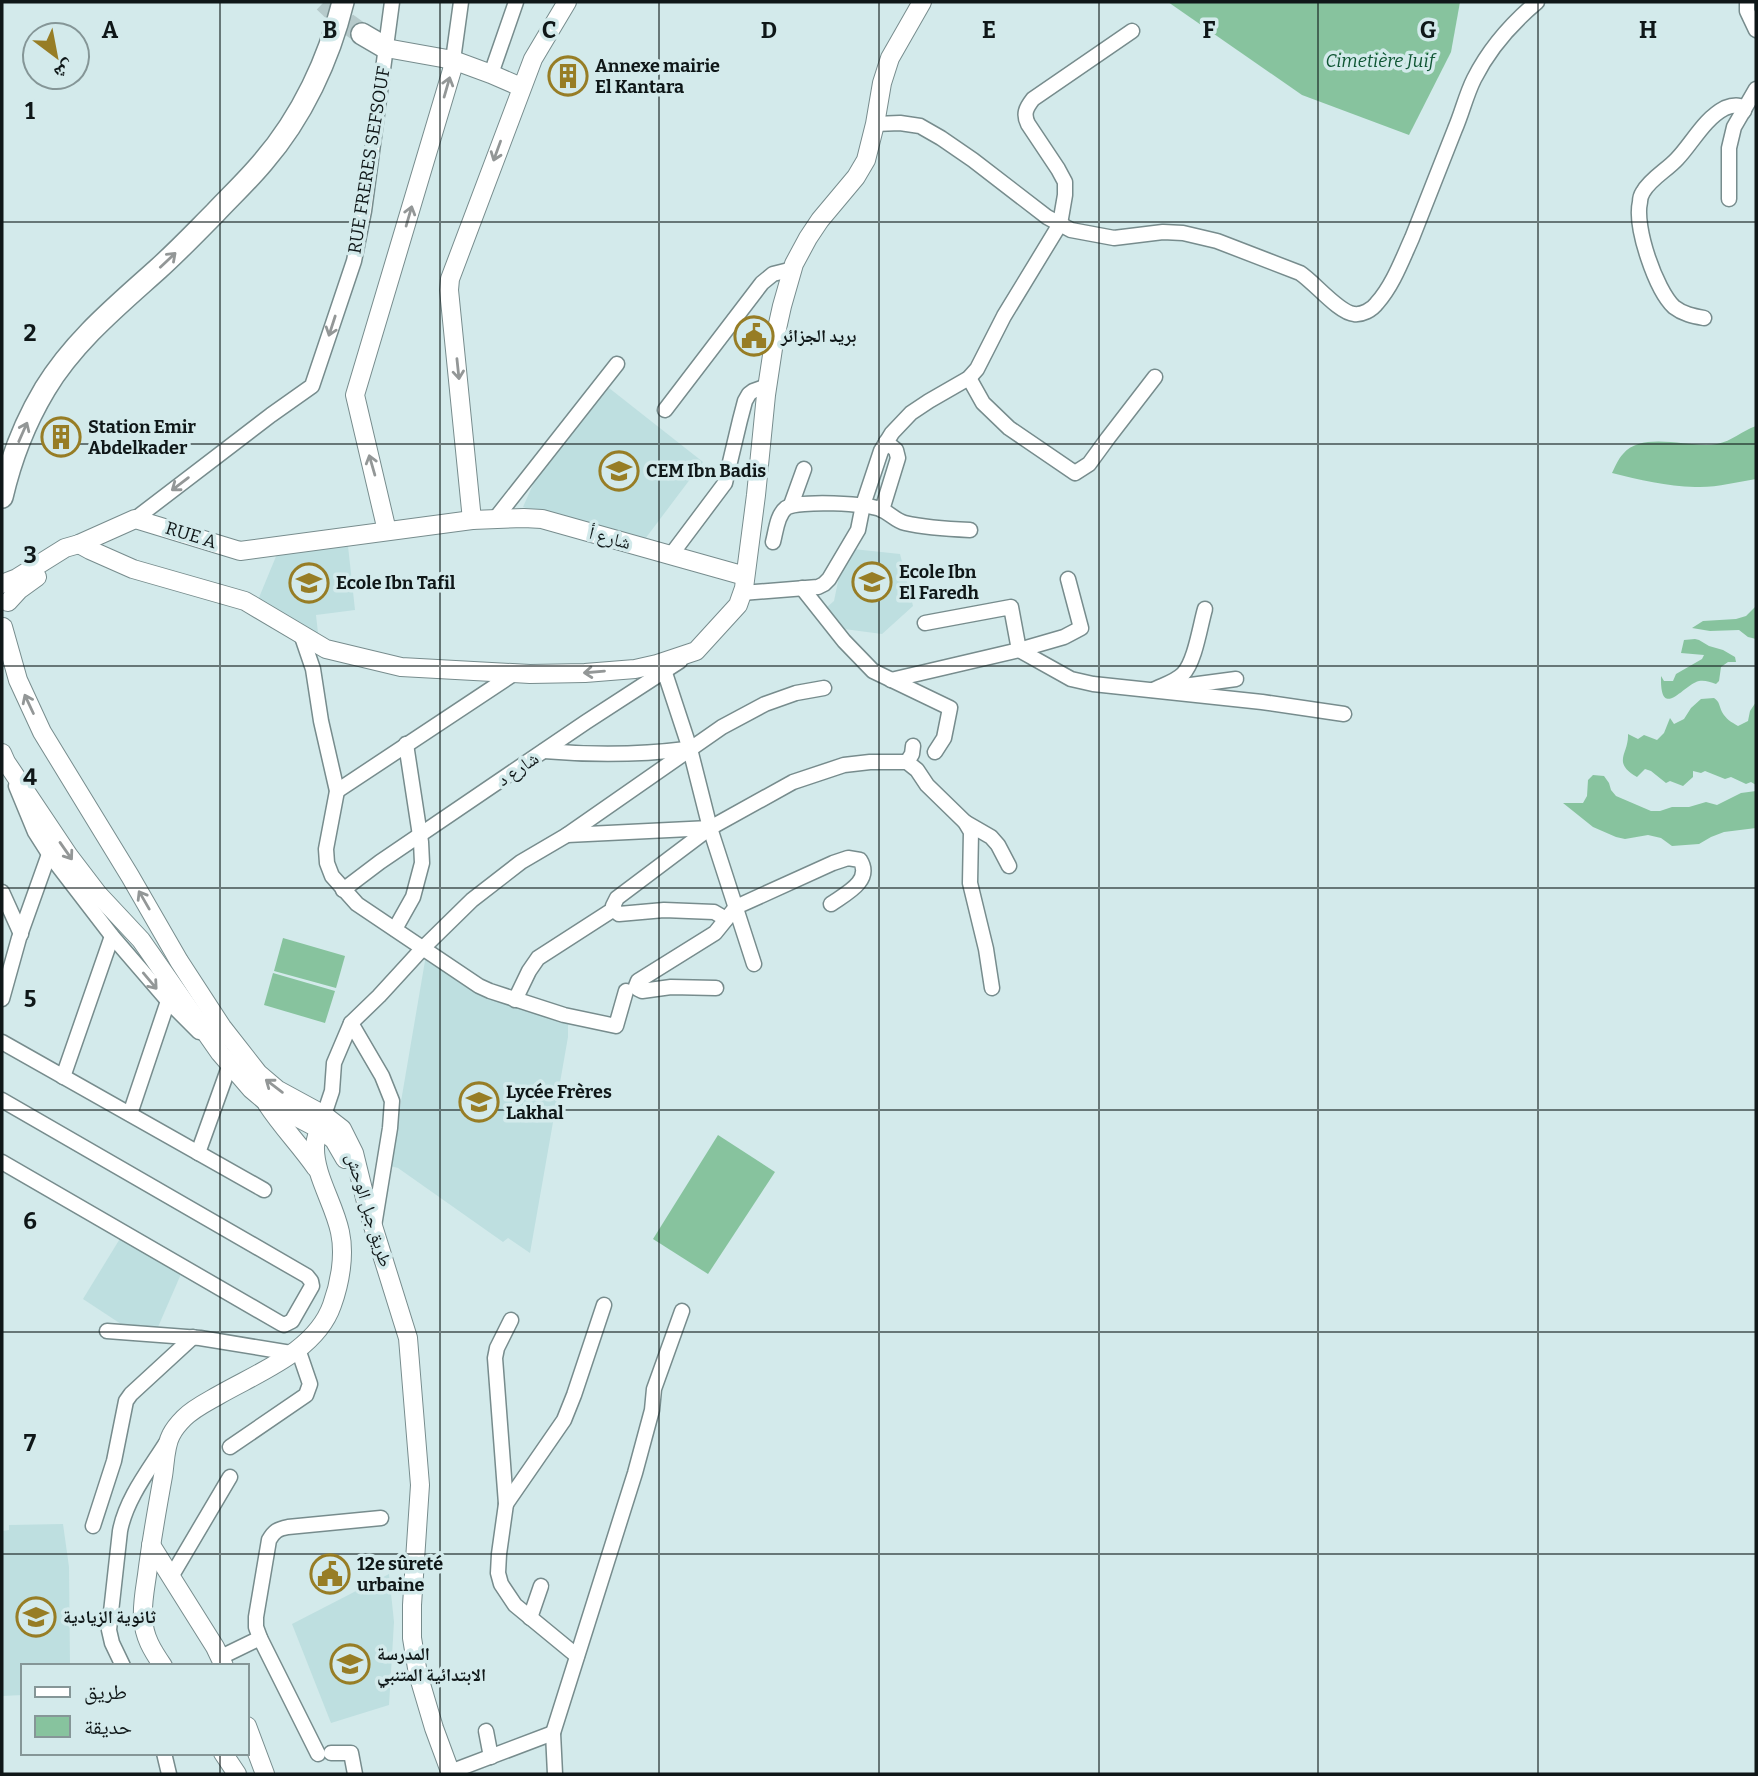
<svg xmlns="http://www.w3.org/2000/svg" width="1758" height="1776" font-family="Bitter,'Noto Naskh Arabic',serif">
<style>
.built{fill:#bedfe0}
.green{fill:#87c39e}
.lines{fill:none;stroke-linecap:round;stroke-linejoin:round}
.highway-tunnel{stroke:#b6cacb;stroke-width:21;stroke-dasharray:21 10;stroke-linecap:butt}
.minor-casing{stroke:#778c8d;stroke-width:17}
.major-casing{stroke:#778c8d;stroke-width:20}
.highway-casing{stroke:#778c8d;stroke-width:24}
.minor{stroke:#fff;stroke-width:14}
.major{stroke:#fff;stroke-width:18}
.highway{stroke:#fff;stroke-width:21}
.oneway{stroke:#939797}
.grid{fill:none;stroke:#0f1718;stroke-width:2;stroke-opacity:0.55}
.labels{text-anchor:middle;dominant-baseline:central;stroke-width:7;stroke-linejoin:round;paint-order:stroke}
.park-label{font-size:18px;font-style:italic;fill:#0f5634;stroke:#d3eaeb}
.poi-label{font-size:18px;font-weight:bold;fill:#0f1718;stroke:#d3eaeb;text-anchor:start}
.street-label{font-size:18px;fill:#0f1718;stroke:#d3eaeb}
.grid-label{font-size:23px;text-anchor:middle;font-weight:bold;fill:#0f1718;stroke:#d3eaeb;stroke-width:7;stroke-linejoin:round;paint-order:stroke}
</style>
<rect width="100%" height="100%" fill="#d3eaeb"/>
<g class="built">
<path d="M609,388L703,462L642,543L523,507L535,480Z"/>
<path d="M348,546L355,610L316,615L318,633L312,634L258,600L277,554Z"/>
<path d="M853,549L900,554L913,606L882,634L844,629L826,608L834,601L842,562Z"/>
<path d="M426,955L480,992L496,1001L568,1023V1037L530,1253L508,1238L503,1242L398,1168L390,1166Z"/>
<path d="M121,1237L181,1274L158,1327L121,1324L83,1299Z"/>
<path d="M63,1524L69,1567L70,1666H23V1695L2,1696V1531L9,1530V1525Z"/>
<path d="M389,1574L394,1622L389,1705L331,1723L292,1624Z"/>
</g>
<g class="green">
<path d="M1168,2H1460L1451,52L1409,135L1302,95Z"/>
<path d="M1756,426V479C1736,482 1716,488 1695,487C1667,486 1639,480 1612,473C1615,467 1618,459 1623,454C1643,430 1691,449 1717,444C1732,441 1742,431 1756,426Z"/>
<path d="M1756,606V639L1748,637L1739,630L1710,631L1692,628L1703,621L1736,619L1746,616Z"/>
<path d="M1695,639L1699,640L1709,646L1723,650L1735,657L1736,662H1728L1721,667L1719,681L1716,684C1710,682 1705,680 1699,681C1683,685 1660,722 1661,676L1664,681H1673L1676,674L1702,659L1704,655L1681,653L1684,640Z"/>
<path d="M1714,698C1720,702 1719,706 1722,712C1726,719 1731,722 1738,726L1748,721L1750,711L1756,702V785L1751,782L1746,784L1731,777L1725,779L1705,771L1701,773L1693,771V777L1683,786L1670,781L1666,783L1651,771L1645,769L1637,777C1611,762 1629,754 1628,734L1638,739L1644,735L1657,740L1664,733L1670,718L1674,724L1684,719L1691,708L1701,699Z"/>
<path d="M1593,775L1604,776L1609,783L1611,790L1616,796L1651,811H1660L1672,807H1689L1706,802L1717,805L1741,793L1756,791V828L1724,832L1711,837L1699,844L1672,846L1661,838L1648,835L1625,839L1616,837L1593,827L1563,803H1583L1587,796L1588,780Z"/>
<path d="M283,938L345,956L336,988L274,971Z"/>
<path d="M273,973L335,991L325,1023L264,1005Z"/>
<path d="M718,1135L775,1172L708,1274L653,1239Z"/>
</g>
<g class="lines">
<path class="highway-tunnel" d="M324,2L344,21L362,34"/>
<g class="minor-casing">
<g id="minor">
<path d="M1747,2V11L1756,30"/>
<path d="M453,60L461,2"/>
<path d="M491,74L516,2"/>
<path d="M875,124L900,123L920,126L941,138L973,160L1047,217L1071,230L1114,238L1163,232L1183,233L1217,241L1300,273C1314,282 1339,313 1354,314C1362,315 1372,310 1377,303C1393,285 1402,260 1412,238C1426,202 1441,165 1455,129C1462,113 1466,95 1474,79C1489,49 1512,23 1537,2"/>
<path d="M1729,199V148L1734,127L1756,89"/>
<path d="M1704,318C1693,316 1683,314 1674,307C1656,290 1634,227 1640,202C1640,199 1641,195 1643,192C1650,179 1667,170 1677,159C1693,142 1704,119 1725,108C1730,106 1735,105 1740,106L1744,111"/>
<path d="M969,378L983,403L1009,428L1075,473L1089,464L1108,438L1155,377"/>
<path d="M665,410L762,283L773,274L793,269"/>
<path d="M791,505L804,469"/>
<path d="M882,510L898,458L896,450L886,442"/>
<path d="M135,519L271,415L312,386L354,261L364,211L392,2"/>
<path d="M495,519L617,364"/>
<path d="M773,542C776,531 777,515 786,508C797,500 870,503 882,510C891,514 896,521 905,523C927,528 948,529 970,530"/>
<path d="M671,555L725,483L740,420L745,401L749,394L753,391L767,386"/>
<path d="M802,588L844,641L873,671L950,708L944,738L935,752"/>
<path d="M742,593L818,587L824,584L829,579L858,530L863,505L881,451L892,433L911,413L929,401L969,378L977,369L1004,316L1060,224L1065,195V182L1058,169L1028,124C1023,114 1026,108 1033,99L1132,31"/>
<path d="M925,623L1011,607L1019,650L1071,679L1093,684L1262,702L1344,714"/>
<path d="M301,634L313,669L321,721L337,791L326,849L327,863L332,876L357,904L479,986L490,991L564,1015L616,1026L626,991"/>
<path d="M662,664L690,749L710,828L754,964"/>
<path d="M891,680L1019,650L1064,637L1081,628L1068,579"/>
<path d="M1168,688L1236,679"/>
<path d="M1153,690C1163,685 1175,682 1183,674C1195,662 1200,626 1205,609"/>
<path d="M544,751C591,755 639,755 686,749"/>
<path d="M907,762L912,754L913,746"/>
<path d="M16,786L35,832L49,854L112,936L168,1001L199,1032"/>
<path d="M337,791L515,673"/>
<path d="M965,822L991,837L998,845L1009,866"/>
<path d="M567,835L722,727L765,704L796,693L824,688"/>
<path d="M343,890L380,862L586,722L680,661"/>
<path d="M2,892L21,934"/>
<path d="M726,919L714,912L664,910L619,914L614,910L613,906L617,898L710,828L793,782L844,765L870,762H907L917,770L927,785L965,822L971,832L970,883L986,949L992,988"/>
<path d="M395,929L413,897L422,863L421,842L406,744"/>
<path d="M716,988L671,987L642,991L638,989L636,986L638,981L715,933L736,907L833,863L848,858L860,860C873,881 845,894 831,904"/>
<path d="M2,999L19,938L49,854"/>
<path d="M515,1000L529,971L538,958L614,909"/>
<path d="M351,1023L382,1076L392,1101L390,1128L374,1226"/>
<path d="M2,1042L264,1190"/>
<path d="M63,1077L112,936"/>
<path d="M2,1100L307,1276L311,1281L312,1286L292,1321L284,1325L280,1323L2,1162"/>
<path d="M130,1114L168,1001"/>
<path d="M324,1115L332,1091L334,1063L351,1023L379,996L423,948L472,900L521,862L567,835L710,828"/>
<path d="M198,1153L230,1064"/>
<path d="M511,1320L497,1348L495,1358L506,1504L499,1554L498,1573L501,1584L515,1605L577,1656"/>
<path d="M107,1331L200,1338L291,1353"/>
<path d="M230,1447L306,1395L310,1384L298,1349"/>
<path d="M506,1504L564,1420L574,1395L604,1305"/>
<path d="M93,1526L114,1461L126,1401L131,1394L193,1337"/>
<path d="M171,1577L230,1477"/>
<path d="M530,1618L541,1586"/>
<path d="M221,1657L260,1638"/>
<path d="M123,1666L112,1643L109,1630L120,1531C126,1499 149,1470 166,1443"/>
<path d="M486,1731L491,1757"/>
<path d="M164,1753L169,1774"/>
<path d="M331,1753H351L355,1774"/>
<path d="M318,1754L260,1638L256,1627V1617L269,1540C274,1531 278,1529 288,1527L381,1518"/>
<path d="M450,1772L553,1733"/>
<path d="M555,1774L553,1733L635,1473L652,1410L654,1389L682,1311"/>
</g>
</g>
<g class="major-casing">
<g id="major">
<path d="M386,48L453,60L491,74L521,87"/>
<path d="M472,520L449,290L450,279L533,59L567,2"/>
<path d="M387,531L355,395L452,70L453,60"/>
<path d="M79,544L90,550L133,569L245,601L326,649L401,667L530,674L585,673L635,669L657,664L696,651L738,605L744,588L756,495L766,395L774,342L782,306L794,264L808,238L820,220L856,177L866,160L875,124L882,83L890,58L922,2"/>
<path d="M2,584L17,578L65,548L79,544L135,519L240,551L472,520L524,518L542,519L745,576"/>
<path d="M8,602L19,590L37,577"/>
<path d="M3,627L18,680L42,732L130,876L179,961L222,1027L258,1073L278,1090L324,1115L342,1129L354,1153L368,1210L408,1338L420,1485L412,1605V1638L418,1674L434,1728L451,1774"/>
<path d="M2,753L6,762L69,856L98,894L141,940L220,1053L251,1089L264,1100L323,1131L334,1140L345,1159"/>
<path d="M267,1104C282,1127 300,1145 316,1168"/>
<path d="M151,1545L215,1647L224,1666"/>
<path d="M163,1666C152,1650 144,1637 143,1618C142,1604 145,1589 147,1575C151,1542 157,1509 163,1476C165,1464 165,1446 171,1435C174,1429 179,1423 184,1418C194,1408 207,1402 219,1395C259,1372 316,1351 332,1305C340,1283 345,1255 340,1232C334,1203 314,1175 315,1146C316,1135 320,1125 324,1115"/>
<path d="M247,1726L265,1774"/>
<path d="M223,1753L237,1774"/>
</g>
</g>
<g class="highway-casing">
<g id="highway">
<path d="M362,34L386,48"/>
<path d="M2,497C11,458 24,424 45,389C74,341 118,305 158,269C178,251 196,232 215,213C231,196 248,180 263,162C302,117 329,59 343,2"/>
</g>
</g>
<use href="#minor" class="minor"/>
<use href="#major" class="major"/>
<use href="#highway" class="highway"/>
</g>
<defs><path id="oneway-shaft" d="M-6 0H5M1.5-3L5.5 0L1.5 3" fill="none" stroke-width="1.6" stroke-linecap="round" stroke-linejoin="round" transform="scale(1.75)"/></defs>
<g class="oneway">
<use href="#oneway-shaft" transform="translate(447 87) rotate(-74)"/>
<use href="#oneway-shaft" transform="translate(497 151) rotate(110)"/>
<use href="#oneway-shaft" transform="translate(409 216) rotate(-74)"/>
<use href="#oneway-shaft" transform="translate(168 260) rotate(-43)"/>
<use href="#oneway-shaft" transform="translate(332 326) rotate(108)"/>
<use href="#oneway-shaft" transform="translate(458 369) rotate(84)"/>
<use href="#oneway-shaft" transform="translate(23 432) rotate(-66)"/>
<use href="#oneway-shaft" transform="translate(372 465) rotate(-106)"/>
<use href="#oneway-shaft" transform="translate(180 484) rotate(143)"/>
<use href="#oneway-shaft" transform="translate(594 672) rotate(175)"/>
<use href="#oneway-shaft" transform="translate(29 704) rotate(-115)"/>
<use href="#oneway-shaft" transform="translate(66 851) rotate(55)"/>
<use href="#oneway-shaft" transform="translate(144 900) rotate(-120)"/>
<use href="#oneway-shaft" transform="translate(150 981) rotate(50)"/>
<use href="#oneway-shaft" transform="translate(274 1086) rotate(-143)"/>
</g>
<path class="grid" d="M220,2V1666M440,2V1774M659,2V1774M879,2V1774M1099,2V1774M1318,2V1774M1538,2V1774M2,222H1756M2,444H1756M2,666H1756M2,888H1756M2,1110H1756M2,1332H1756M2,1554H1756M220,1753V1774"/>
<defs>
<g id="building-ring" transform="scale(2.0125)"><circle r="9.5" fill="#d3eaeb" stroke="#977d25" stroke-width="1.5"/><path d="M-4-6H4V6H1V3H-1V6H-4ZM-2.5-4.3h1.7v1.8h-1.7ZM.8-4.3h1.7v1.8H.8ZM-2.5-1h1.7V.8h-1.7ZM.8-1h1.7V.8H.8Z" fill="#977d25"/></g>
<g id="civic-ring" transform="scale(2.0125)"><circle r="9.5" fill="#d3eaeb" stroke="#977d25" stroke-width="1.5"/><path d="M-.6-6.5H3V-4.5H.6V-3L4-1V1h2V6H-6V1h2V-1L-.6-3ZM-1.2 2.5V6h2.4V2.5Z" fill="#977d25"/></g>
<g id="school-ring" transform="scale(2.0125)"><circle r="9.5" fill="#d3eaeb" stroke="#977d25" stroke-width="1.5"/><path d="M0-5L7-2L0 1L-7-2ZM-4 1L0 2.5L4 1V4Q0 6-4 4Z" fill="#977d25"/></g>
</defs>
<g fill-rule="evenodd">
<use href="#building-ring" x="568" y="76"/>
<use href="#civic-ring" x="754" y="336"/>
<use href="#building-ring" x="61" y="437"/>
<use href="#school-ring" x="619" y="471"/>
<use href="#school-ring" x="872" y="582"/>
<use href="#school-ring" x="309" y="583"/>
<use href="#school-ring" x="479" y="1102"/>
<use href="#civic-ring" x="330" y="1574"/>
<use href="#school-ring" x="36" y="1617"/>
<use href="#school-ring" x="350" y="1664"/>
</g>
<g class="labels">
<g class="park-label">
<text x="1380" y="61">Cimetière Juif</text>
</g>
<g class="poi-label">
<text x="595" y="66">Annexe mairie<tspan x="595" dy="21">El Kantara</tspan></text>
<text x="781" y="336">بريد الجزائر</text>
<text x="88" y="427">Station Emir<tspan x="88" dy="21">Abdelkader</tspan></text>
<text x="646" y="471">CEM Ibn Badis</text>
<text x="899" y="572">Ecole Ibn<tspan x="899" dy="21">El Faredh</tspan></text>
<text x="336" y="583">Ecole Ibn Tafil</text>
<text x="506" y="1092">Lycée Frères<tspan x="506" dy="21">Lakhal</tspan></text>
<text x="357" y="1564">12e sûreté<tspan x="357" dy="21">urbaine</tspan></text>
<text x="63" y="1617">ثانوية الزيادية</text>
<text x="377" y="1654">المدرسة<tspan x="377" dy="21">الابتدائية المتنبي</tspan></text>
</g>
<g class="street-label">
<text transform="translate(369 160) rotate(-81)">RUE FRERES SEFSOUF</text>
<text transform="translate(191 535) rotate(17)">RUE A</text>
<text transform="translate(610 538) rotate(15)">شارع أ</text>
<text transform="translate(518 769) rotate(-34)">شارع د</text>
<text transform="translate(369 1210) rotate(73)">طريق جبل الوحش</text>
</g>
</g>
<g class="grid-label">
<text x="110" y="38">A</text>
<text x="330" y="38">B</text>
<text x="549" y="38">C</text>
<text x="769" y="38">D</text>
<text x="989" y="38">E</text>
<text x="1209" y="38">F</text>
<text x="1428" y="38">G</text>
<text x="1648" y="38">H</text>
<text x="30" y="119">1</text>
<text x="30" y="341">2</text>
<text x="30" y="563">3</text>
<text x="30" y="785">4</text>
<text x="30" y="1007">5</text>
<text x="30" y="1229">6</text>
<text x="30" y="1451">7</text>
</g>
<rect width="1758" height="1776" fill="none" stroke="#0f1718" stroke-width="7"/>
<rect x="21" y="1664" width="228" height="91" fill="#d3eaeb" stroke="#859697" stroke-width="2"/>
<rect x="35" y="1687" width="35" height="10" fill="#ffffff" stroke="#859697" stroke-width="2"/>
<text x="84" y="1699" font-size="21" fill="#0f1718">طريق</text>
<rect x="35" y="1716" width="35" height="21" fill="#87c39e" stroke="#859697" stroke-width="2"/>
<text x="84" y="1734" font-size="21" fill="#0f1718">حديقة</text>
<g transform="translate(56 56) rotate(148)"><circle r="33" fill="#d3eaeb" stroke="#859697" stroke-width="2"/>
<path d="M0-5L12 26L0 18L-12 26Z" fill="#977d25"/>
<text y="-10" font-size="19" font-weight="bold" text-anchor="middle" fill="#0f1718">ش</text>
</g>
</svg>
